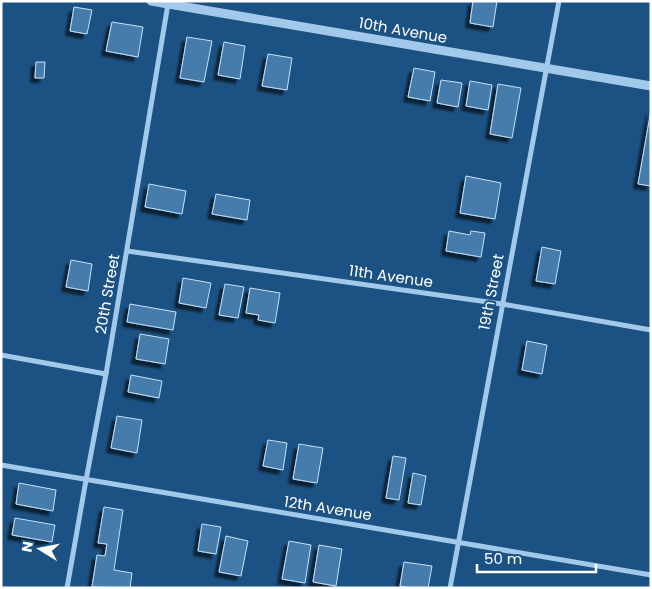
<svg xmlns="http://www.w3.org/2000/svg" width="652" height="589" font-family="Poppins,sans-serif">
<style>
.building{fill:#447cac;stroke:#c7e1f8;filter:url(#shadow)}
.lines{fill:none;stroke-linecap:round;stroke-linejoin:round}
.minor{stroke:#a2c9ea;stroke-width:5}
.tertiary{stroke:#a2c9ea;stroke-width:9}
.labels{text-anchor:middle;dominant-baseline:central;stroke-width:4;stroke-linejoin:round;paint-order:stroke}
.street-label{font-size:15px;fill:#fff;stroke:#1c5283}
</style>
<defs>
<filter id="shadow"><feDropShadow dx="-4.5" dy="4.5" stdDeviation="1" flood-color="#0009"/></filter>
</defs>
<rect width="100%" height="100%" fill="#1c5283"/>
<g class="building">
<path d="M473,1H497L493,27L470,23Z"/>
<path d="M74,7L92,10L87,34L70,31Z"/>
<path d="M112,22L143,27L138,57L106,51Z"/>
<path d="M187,37L212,41L204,82L180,78Z"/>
<path d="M224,42L245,46L240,79L218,75Z"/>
<path d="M268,54L292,58L287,90L262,86Z"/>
<path d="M36,62H45L44,78H35Z"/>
<path d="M414,68L435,72L430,101L408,97Z"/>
<path d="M441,80L462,83L458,107L437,103Z"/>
<path d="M470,81L492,85L488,110L466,106Z"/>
<path d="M498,84L521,88L512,138L490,134Z"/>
<path d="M651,110V186L638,184Z"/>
<path d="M466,176L501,183L495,219L460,213Z"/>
<path d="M149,184L186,191L182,214L145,207Z"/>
<path d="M216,194L250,200L247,220L212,214Z"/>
<path d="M449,231L470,235L471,231L485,233L481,257L446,251Z"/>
<path d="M542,247L561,251L555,284L536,281Z"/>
<path d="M71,260L92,264L88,291L66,287Z"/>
<path d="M183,278L211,283L206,308L179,303Z"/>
<path d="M225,284L244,287L238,318L219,315Z"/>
<path d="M250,288L280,293L275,323L258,320L259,315L246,313Z"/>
<path d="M130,304L176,312L173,330L127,322Z"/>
<path d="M140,334L169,339L165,364L136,359Z"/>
<path d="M527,341L547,345L542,374L522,370Z"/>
<path d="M131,375L162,381L159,398L128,392Z"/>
<path d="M117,416L142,420L137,453L111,448Z"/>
<path d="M268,440L287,443L283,470L263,466Z"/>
<path d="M299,444L323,448L317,483L293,479Z"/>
<path d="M393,456L406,458L399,500L386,498Z"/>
<path d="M413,473L426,476L421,505L408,503Z"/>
<path d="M19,483L56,490L53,511L16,504Z"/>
<path d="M104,507L123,510L114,570L132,573L130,588L92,587L97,555L105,556L107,544L98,543Z"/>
<path d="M15,518L55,525L52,542L12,535Z"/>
<path d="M202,524L221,527L216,554L198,551Z"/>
<path d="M226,536L248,541L241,576L219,572Z"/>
<path d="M289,541L311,545L305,583L282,579Z"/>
<path d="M319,545L342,549L336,586L313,582Z"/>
<path d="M404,562L432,566L428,588H411L400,586Z"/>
</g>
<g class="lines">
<g class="minor">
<path d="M127,251L502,304L651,330"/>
<path d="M1,355L106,374"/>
<path d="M1,465L651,575"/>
<path d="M67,588L86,480L106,374L168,4"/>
<path d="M450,588L559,1"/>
</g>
<path class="tertiary" d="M151,1L651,86"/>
</g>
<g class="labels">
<g class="street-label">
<text transform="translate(403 30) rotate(10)">10th Avenue</text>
<text transform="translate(391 276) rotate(8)">11th Avenue</text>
<text transform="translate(491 292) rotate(-79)">19th Street</text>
<text transform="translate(107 294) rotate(-80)">20th Street</text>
<text transform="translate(328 508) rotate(9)">12th Avenue</text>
</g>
</g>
<rect width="652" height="589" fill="none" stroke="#ffffff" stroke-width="5"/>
<g transform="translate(40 549) rotate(280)" stroke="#1c5283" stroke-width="4" paint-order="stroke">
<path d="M0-4L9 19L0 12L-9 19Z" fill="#ffffff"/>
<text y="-8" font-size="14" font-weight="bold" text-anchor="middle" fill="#ffffff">N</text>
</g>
<path d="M477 564v8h119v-8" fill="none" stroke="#ffffff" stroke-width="2.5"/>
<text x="484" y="564" font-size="15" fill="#ffffff" stroke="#1c5283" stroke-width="4" paint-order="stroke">50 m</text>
</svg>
